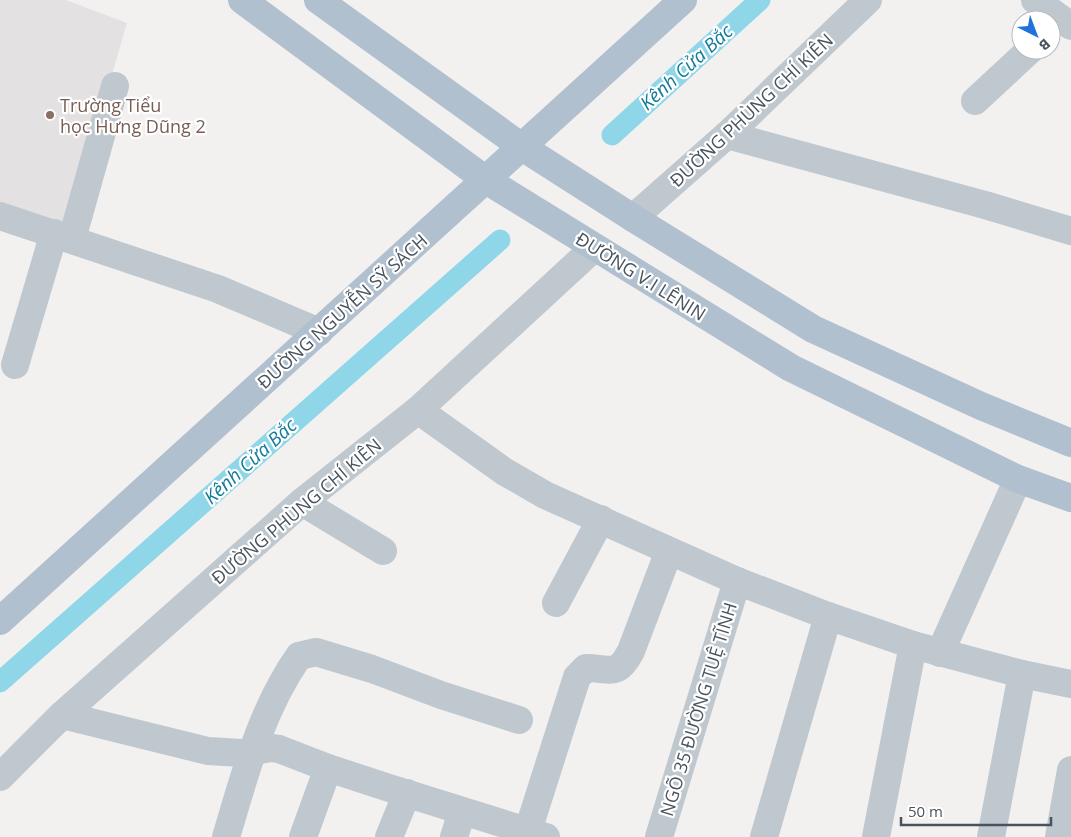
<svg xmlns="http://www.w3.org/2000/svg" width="1071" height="837" font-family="'Open Sans',sans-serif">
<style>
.education{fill:#e4e1e2}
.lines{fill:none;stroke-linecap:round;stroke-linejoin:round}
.canal{stroke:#90d6e9;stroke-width:21}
.minor{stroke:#bfc8ce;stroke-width:28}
.major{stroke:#b1c0ce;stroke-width:28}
.education-dot{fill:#8d6e63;stroke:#fff;stroke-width:2}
.labels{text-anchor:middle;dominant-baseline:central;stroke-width:4.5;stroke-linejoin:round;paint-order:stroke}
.education-label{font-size:18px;fill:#785e54;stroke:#fff;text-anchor:start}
.street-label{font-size:18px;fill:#49535d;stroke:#fff}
.water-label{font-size:19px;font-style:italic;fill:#117b99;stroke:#fff}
</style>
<rect width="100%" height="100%" fill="#f3f0f0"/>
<path class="education" d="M0,0H66L127,23L67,228L0,207Z"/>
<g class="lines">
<g class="canal">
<path d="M612,135L760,0"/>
<path d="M0,682L500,240"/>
</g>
<g class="minor">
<path d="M1035,0L1071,26"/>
<path d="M975,101L1030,50"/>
<path d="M727,135L985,205L1071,231"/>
<path d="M0,216L218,289L319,332"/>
<path d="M633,218L727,135L868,0"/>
<path d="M72,239L115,86"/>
<path d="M15,365L54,233"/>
<path d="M418,410L505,472L545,495L737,581L828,616L913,645L1022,674L1071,684"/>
<path d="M302,502L383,551"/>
<path d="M556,603L601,519"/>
<path d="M940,653L1018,479"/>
<path d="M62,715L208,751L242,753L271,748L279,749L328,768L386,787L546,837"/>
<path d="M0,777L62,715L302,502L418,410L594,248"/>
<path d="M226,837C245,774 261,710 299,656L316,652L372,669L441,695L519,720"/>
<path d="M303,837L328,768"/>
<path d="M389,837L407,793"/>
<path d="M454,837L462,812"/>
<path d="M526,837L577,677L586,668C610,668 617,678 631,651L669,551"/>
<path d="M659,837L737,581"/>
<path d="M764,837L828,616"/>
<path d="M876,837L913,645"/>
<path d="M991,837L1022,674"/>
<path d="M1059,837L1071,770"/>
</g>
<g class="major">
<path d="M242,0L486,180L791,368L1018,479L1071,498"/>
<path d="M318,0L522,147L633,218L813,329L981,406L1071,443"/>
<path d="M0,621L683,0"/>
</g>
</g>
<circle class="education-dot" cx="50" cy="115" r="5"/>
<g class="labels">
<g class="education-label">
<text x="60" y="105">Trường Tiểu<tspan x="60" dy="21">học Hưng Dũng 2</tspan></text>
</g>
<g class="street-label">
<text transform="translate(751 110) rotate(-43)">ĐƯỜNG PHÙNG CHÍ KIÊN</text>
<text transform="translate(641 276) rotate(32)">ĐƯỜNG V.I LÊNIN</text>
<text transform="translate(342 311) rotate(-42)">ĐƯỜNG NGUYỄN SỸ SÁCH</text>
<text transform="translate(296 511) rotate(-40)">ĐƯỜNG PHÙNG CHÍ KIÊN</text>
<text transform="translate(698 709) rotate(-73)">NGÕ 35 ĐƯỜNG TUỆ TĨNH</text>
</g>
<g class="water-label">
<text transform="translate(686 67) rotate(-42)">Kênh Cửa Bắc</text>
<text transform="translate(250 461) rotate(-42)">Kênh Cửa Bắc</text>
</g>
</g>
<g transform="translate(1036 35) rotate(138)"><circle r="24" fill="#ffffff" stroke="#b6babe"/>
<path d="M0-4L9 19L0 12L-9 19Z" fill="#2072dd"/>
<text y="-8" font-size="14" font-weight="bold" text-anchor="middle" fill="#49535d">B</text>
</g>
<path d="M901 817v8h150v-8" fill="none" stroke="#49535d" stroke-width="2.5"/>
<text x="908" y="817" font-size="15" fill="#49535d" stroke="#ffffff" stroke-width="4" paint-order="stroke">50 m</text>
</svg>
